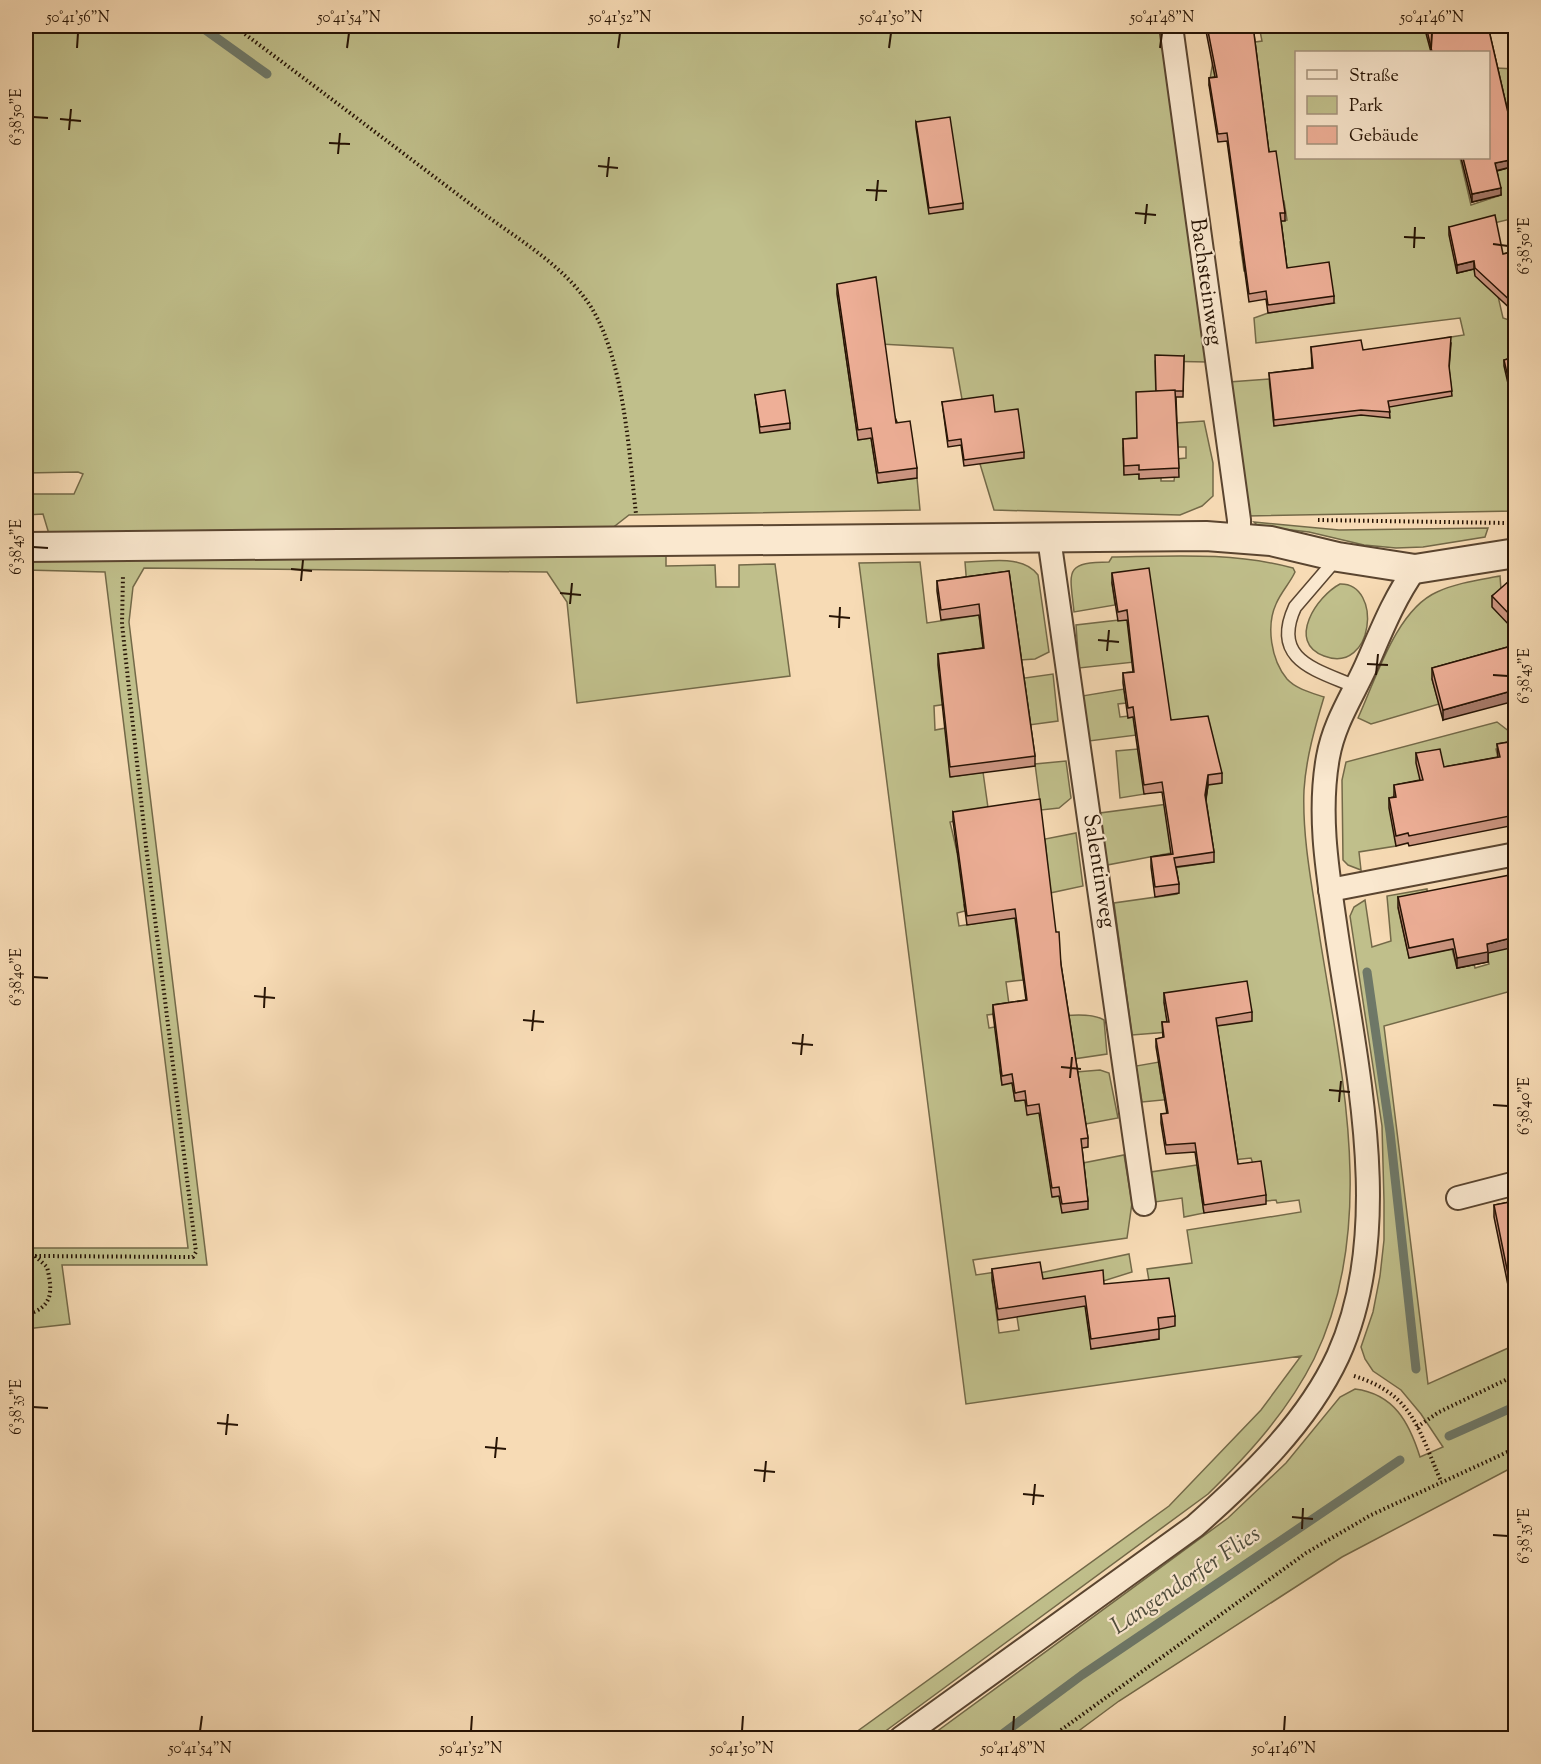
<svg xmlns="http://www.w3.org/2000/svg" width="1541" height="1764" font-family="'Sorts Mill Goudy',serif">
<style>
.green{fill:#c0bf8b;stroke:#736948;stroke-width:1.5}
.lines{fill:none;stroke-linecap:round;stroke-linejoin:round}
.stream{stroke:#6e7868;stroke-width:9}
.service-casing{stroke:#5a4530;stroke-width:15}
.minor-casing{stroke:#5a4530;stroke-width:26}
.tertiary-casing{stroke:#5a4530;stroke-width:32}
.path{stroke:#261304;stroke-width:4;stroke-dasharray:1.5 3;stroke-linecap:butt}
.service{stroke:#fae8cf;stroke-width:12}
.minor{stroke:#fae8cf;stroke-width:22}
.tertiary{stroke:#fae8cf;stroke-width:28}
.wall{fill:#cd9682;stroke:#261304;stroke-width:1.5}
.shaded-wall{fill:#a77a6a;stroke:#261304;stroke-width:1.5}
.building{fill:#eeaf97;stroke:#261304;stroke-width:1.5}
.ticks{fill:none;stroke:#261304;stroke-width:2}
.labels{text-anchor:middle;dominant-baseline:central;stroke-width:4.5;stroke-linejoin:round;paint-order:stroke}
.street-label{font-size:22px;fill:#261304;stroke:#fae8cf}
.water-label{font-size:24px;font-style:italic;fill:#504e3e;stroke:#fae8cf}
.neatline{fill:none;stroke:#261304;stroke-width:2}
.ticks-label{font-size:15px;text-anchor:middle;fill:#261304}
</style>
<rect width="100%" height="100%" fill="#f7dbb5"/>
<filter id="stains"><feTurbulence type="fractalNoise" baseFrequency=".00333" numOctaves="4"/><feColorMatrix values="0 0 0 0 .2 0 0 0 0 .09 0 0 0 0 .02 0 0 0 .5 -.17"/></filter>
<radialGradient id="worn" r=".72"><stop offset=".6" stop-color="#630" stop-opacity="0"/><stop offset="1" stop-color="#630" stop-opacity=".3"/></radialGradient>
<g class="green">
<path d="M26,26H1161L1208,362L1155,361L1156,400L1137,447L1123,448L1124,474H1139V479L1161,477V481H1174L1177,459L1186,458V447H1177L1176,423L1204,421L1213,463V496L1202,506L1180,515L994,510L980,464L995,418L963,405L953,348L844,342L858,440L871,438L878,483L917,478L920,510L629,515L611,529L49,534L43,514L26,515V494H74L83,474L78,472L26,473Z"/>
<path d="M1259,26H1441L1444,52H1296V158H1460L1471,205L1501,195L1495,171L1515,166V218L1465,230L1476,276L1495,283L1503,318L1515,322V363L1510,391L1515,390V511L1247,516L1229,382L1269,379L1274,426L1332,419L1386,388L1445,344V338L1464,335L1460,318L1256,343L1254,318L1268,313L1334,303L1262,269L1244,271L1240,242L1281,236L1280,221L1287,220L1284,201H1277L1259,160L1209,85L1213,61L1248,43L1262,41Z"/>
<path d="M1496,68L1515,69V110L1489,117Z"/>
<path d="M1254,522L1339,530L1488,528L1485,537L1423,547L1396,548L1364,545L1309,532L1258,526Z"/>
<path d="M666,556V566L715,565L716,587H739V565L775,564L790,676L577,703L567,602L547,572L144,568L133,587L129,622L207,1265H62L70,1324L26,1329V1248H188L105,572L26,570V561Z"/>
<path d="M1112,557C1173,556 1234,552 1293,568L1295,572C1290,583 1281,592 1276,604C1266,626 1271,660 1287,679C1296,689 1312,693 1324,697C1315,727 1306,758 1304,790C1302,839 1313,891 1320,939C1342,1076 1378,1227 1314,1359C1288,1411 1249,1454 1208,1494L876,1738H848L1169,1506L1261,1410L1301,1356L966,1404L859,563L920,562L927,623L979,615L986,664L941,690L1053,674L1058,721L1029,725L1024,693L934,706L935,730L993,719L949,764L951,777L983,772L989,815L950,822L957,852L985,848L998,901L964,905L965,911L957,913L959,926L1025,916L1019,946L1023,980L1006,982L1010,1012L987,1015L989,1028C1016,1025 1082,1006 1104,1020L1107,1054L1000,1070L1002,1084L1012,1082L1015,1101L1025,1100L1028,1115L1076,1072L1100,1070L1109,1073L1118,1118L1075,1126L1053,1197L1059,1196L1083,1163L1124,1155L1132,1203L1127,1238L973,1260L976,1275L1003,1271L992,1280L999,1333L1019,1330L1017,1317L1040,1273L1129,1254L1132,1272L1103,1281L1091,1349L1159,1339L1147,1269L1192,1263L1187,1230L1301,1212L1299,1200L1277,1203L1276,1200L1266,1201L1251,1158L1232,1160L1164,1002L1169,1032L1132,1035L1114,903L1177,894L1174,868L1213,862L1168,822L1171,853L1107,865L1100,813L1206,799L1208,726L1089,741L1082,696L1124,689L1126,703L1118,704L1120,717L1168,712L1162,659L1079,668L1076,625L1154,616L1112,583L1115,605L1074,612C1070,572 1063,562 1109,562Z"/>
<path d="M965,562C989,562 1023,554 1038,575L1049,652L1035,659L1020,660L967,587Z"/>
<path d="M1500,576L1501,590L1515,584V713L1511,714L1496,659L1432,679L1439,704L1371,724L1358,718C1376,679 1396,610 1437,592C1456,583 1479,580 1500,576Z"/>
<path d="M1340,584C1383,583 1374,675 1324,656C1286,642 1317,596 1340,584Z"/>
<path d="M1497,722L1510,732L1515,731V750L1512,746L1496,749L1500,767L1394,795L1396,846L1359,852L1361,870L1348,865L1343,860L1342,780L1346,762Z"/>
<path d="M1138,749L1145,794L1120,798L1116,751Z"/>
<path d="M1066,761L1071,798L1059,808L1041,810L1035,764Z"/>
<path d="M1076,833L1083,886L1050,893L1045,839Z"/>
<path d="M1427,889L1428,901L1398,908L1409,957L1452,949L1457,968L1474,964L1475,968L1489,964L1486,949L1515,947V990L1384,1026L1428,1384L1515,1345V1466L1342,1557L1119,1701L1069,1738H928L1228,1518L1286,1463L1340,1397L1355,1389C1394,1394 1409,1422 1420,1457L1443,1447L1421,1414L1401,1390L1373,1371L1365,1359L1361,1347L1373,1312L1380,1276L1384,1240V1201L1382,1126L1350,916L1354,907L1365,900L1372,947L1391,941L1387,896Z"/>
<path d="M1159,1062L1163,1093L1173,1099L1142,1102L1136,1066Z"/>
<path d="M1210,1163L1199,1178L1204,1213L1184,1217L1182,1198L1155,1202L1151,1172Z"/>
</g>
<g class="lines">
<g class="stream">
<path d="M200,26L267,74"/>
<path d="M1367,972L1390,1132L1416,1369"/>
<path d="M1449,1436L1516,1406"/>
<path d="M997,1738L1082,1675L1400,1460"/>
</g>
<g class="service-casing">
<path id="service" d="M1337,558L1295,607C1270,661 1318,670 1356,687"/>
</g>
<g class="minor-casing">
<g id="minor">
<path d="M1171,26L1239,520V538"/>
<path d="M1049,538L1144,1204"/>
<path d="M1330,890L1516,854"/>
<path d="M1458,1198L1516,1183"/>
<path d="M901,1738L1195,1526C1249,1478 1307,1423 1338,1356C1397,1226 1354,1058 1335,923C1327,869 1318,812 1328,757C1334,723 1352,697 1366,666C1381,632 1393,600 1415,569"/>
</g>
</g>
<g class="tertiary-casing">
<path id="tertiary" d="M26,547L1206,536L1271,541L1338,557L1415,569L1516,553"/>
</g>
<g class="path">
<path d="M234,26C316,87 396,148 477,209C516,238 564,265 591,307C624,360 629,452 636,514"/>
<path d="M1318,520L1506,523"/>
<path d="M26,1256H35L47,1267C53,1292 53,1307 26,1315"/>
<path d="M35,1256L193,1257L196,1252L146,846L122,624L123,575"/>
<path d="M1354,1376C1413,1394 1418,1429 1441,1481"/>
<path d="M1417,1427L1439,1412L1516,1375"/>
<path d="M1050,1738L1306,1553L1371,1515L1516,1448"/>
</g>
<use href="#service" class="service"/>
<use href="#minor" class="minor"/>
<use href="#tertiary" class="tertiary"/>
</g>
<g class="wall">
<path d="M1205,26H1253L1269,152L1285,213V221H1281L1287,268L1334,296V303L1268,313L1266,299L1249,302L1227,141L1218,142L1209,85V78L1215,77Z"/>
<path d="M1424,26H1488L1515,143V166L1497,171L1501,195L1472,202L1461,158H1488V52H1431Z"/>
<path d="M916,122L963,203V209L929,214L916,127Z"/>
<path d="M1449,227L1503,254L1515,251V313L1475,276L1474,269L1457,273L1449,235Z"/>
<path d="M837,284L917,468V478L878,483L871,438L858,440L837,294Z"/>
<path d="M1451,343L1449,369L1452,396L1389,407L1390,418L1361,415L1274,426L1269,373L1312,368L1311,347L1363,350Z"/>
<path d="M1184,356L1183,397H1176L1179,477L1139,479V474L1124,475L1123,439L1137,438L1156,391Z"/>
<path d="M1515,357L1510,392L1504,366V360Z"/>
<path d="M755,395L790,423V429L760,433Z"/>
<path d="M942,402L995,412L1024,452V458L964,466L961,445L948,447Z"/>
<path d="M1009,571L1035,756V766L950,777L938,665V654L983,648L979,615L941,620L937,591V581Z"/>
<path d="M1112,573L1171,720L1222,773V783L1208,785L1206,800L1214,852V862L1176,867L1179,884V893L1155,897L1151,867V857L1171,854L1162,792L1144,794L1133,717L1128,718L1123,683V673L1133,672L1127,620L1118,621L1112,583Z"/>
<path d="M1515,580V640L1512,628L1492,607V596Z"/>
<path d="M1515,645L1443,720L1432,679V668Z"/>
<path d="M1515,741V825L1409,846L1408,843L1396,846L1389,808V798L1394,797V785L1420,780L1416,763V753L1444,767L1498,757L1497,744Z"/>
<path d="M953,812L1056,932L1088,1138V1147L1082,1148L1088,1201V1209L1062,1213L1059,1196L1052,1197L1039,1113L1027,1115L1025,1100L1015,1101L1012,1083L1002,1085L993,1014V1005L1026,1000L1015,918L967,925L953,821Z"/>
<path d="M1398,897L1488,953V962L1457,968L1453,949L1409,958L1398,907Z"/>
<path d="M1164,993L1252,1012V1021L1217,1026L1238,1164L1266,1195V1204L1204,1213L1195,1152L1166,1154L1161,1123V1114H1167L1156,1047V1039L1163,1038L1162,1022H1167L1164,1002Z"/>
<path d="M1515,1201L1509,1290L1494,1217V1205Z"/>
<path d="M992,1269L1043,1279L1104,1284L1175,1316V1326L1159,1329V1339L1091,1349L1085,1306L998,1320L992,1279Z"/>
</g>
<g class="shaded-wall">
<path d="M1515,159V166L1495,171V163Z"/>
<path d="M1501,188V195L1472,202V194Z"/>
<path d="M1474,261V269L1457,273V265Z"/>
<path d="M1515,385V390L1510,392V386Z"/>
<path d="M1515,690V701L1443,720V710Z"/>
<path d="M1208,775V785L1205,804V795Z"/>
<path d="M1515,937V947L1488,953V962L1457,968V958L1487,944Z"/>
<path d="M1515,1277V1289L1509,1290V1279Z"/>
</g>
<g class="building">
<path d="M1207,26H1253L1269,152L1276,151L1285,213H1280L1287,268L1329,262L1334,296L1268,305L1266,291L1249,294L1227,133L1218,134L1209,78L1217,77Z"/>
<path d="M1426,26H1488L1515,143V159L1495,163L1501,188L1472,194L1463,158H1488V52H1432Z"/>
<path d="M950,117L963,203L929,208L916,122Z"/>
<path d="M1495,215L1503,254L1515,251V305L1475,268L1474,261L1457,265L1449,227Z"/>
<path d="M876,277L896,423L910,421L917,468L878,473L871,428L858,430L837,284Z"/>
<path d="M1451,337L1449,366L1452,391L1388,401L1390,412L1361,410L1274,420L1269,373L1313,368L1311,347L1361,340L1363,350Z"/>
<path d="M1155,355L1184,356L1183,391H1156Z"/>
<path d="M1515,357V385L1510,386L1504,360Z"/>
<path d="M785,390L790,423L760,427L755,395Z"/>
<path d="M1175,390L1179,468L1139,470V465L1124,466L1123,439L1137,438L1136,392Z"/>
<path d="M993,395L995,412L1018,409L1024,452L964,460L961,439L948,441L942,402Z"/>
<path d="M1149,568L1171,720L1208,716L1222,773L1208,775L1205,795L1214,852L1174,858L1179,884L1155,887L1151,857L1173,854L1162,782L1144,785L1133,707L1128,708L1123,673L1134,672L1127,610L1118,612L1112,573Z"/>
<path d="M1009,571L1035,756L950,767L938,654L984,648L979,604L941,610L937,581Z"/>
<path d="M1515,580V630L1512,617L1492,596L1509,581Z"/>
<path d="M1515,645V690L1443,710L1432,668Z"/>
<path d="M1515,741V815L1409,836L1408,833L1396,836L1389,798L1396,797L1394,785L1423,780L1416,753L1440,749L1444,767L1500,757L1497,744Z"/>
<path d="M1040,799L1056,932H1059L1061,965L1088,1138L1081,1139L1088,1201L1062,1204L1059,1187L1052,1188L1039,1104L1027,1106L1025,1091L1015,1093L1012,1074L1002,1076L993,1005L1027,1000L1015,909L967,916L953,812Z"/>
<path d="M1515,874V937L1487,944L1488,952L1457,958L1453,939L1409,948L1398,897Z"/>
<path d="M1247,981L1252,1012L1216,1018L1238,1164L1261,1161L1266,1195L1204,1205L1195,1143L1166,1145L1161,1114L1168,1113L1156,1039L1164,1037L1162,1022H1169L1164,993Z"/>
<path d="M1515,1201V1277L1509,1279L1494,1205Z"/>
<path d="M1040,1262L1043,1279L1103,1270L1104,1284L1169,1278L1175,1316L1158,1318L1159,1329L1091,1339L1085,1296L998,1309L992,1269Z"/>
</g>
<path class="ticks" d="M77,48L78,33M347,48L349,33M618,48L620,33M889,48L891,33M1160,48L1162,33M1431,48L1432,33M33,117L48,118M60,119L81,121M69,130L71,109M329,143L350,144M338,154L340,133M598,166L618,168M607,177L609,157M866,190L887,191M876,201L878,180M1135,213L1156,215M1145,224L1147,204M1404,237L1425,238M1493,244L1508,246M1414,248L1415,227M33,547L48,548M291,569L312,571M301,581L303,560M560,593L581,595M570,604L572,583M829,616L850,618M839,628L840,607M1098,640L1119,642M1107,651L1109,630M1367,664L1388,665M1376,675L1378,654M1493,675L1508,676M33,977L48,978M254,996L275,998M264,1008L265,987M523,1020L544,1022M532,1031L534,1010M792,1043L813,1045M801,1055L803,1034M1061,1067L1081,1069M1070,1078L1072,1057M1329,1090L1350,1092M1339,1102L1341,1081M1493,1105L1508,1106M33,1407L48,1408M217,1423L238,1425M226,1435L228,1414M485,1447L506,1449M495,1458L497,1437M754,1470L775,1472M764,1482L766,1461M1023,1494L1044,1496M1033,1505L1035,1484M1292,1517L1313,1519M1302,1529L1303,1508M1493,1535L1508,1536M200,1731L202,1716M471,1731L472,1716M742,1731L743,1716M1013,1731L1014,1716M1284,1731L1285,1716"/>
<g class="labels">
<g class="street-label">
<text transform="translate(1205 282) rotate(82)">Bachsteinweg</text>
<text transform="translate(1098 871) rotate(81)">Salentinweg</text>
</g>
<g class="water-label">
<text transform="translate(1186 1581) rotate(-34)">Langendorfer Flies</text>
</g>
</g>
<rect width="1541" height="1764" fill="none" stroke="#f7dbb5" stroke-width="66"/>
<rect x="1295" y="51" width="195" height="108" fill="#fae8cf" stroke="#a5937e" stroke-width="1.5"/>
<rect x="1307" y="70" width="30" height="9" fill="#fae8cf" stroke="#a5937e" stroke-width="1.5"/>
<text x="1349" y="81" font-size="18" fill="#261304">Straße</text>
<rect x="1307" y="96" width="30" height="18" fill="#c0bf8b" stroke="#a5937e" stroke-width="1.5"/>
<text x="1349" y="111" font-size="18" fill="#261304">Park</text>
<rect x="1307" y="126" width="30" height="18" fill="#eeaf97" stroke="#a5937e" stroke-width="1.5"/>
<text x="1349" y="141" font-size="18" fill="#261304">Gebäude</text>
<rect x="33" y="33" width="1475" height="1698" class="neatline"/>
<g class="ticks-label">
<text x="78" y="22">50°41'56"N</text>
<text x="349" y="22">50°41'54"N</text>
<text x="620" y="22">50°41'52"N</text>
<text x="891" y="22">50°41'50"N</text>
<text x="1162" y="22">50°41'48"N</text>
<text x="1432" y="22">50°41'46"N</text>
<text transform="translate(16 117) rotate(-90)" y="5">6°38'50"E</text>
<text transform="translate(1524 246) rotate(-90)" y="5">6°38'50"E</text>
<text transform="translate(16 547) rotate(-90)" y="5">6°38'45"E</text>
<text transform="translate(1524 676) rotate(-90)" y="5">6°38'45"E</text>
<text transform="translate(16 977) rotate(-90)" y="5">6°38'40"E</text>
<text transform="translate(1524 1106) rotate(-90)" y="5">6°38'40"E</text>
<text transform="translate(16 1407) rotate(-90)" y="5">6°38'35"E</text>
<text transform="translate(1524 1536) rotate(-90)" y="5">6°38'35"E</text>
<text x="200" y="1753">50°41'54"N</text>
<text x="471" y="1753">50°41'52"N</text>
<text x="742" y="1753">50°41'50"N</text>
<text x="1013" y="1753">50°41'48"N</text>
<text x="1284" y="1753">50°41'46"N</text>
</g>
<rect width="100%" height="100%" filter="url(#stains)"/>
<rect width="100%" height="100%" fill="url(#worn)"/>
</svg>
